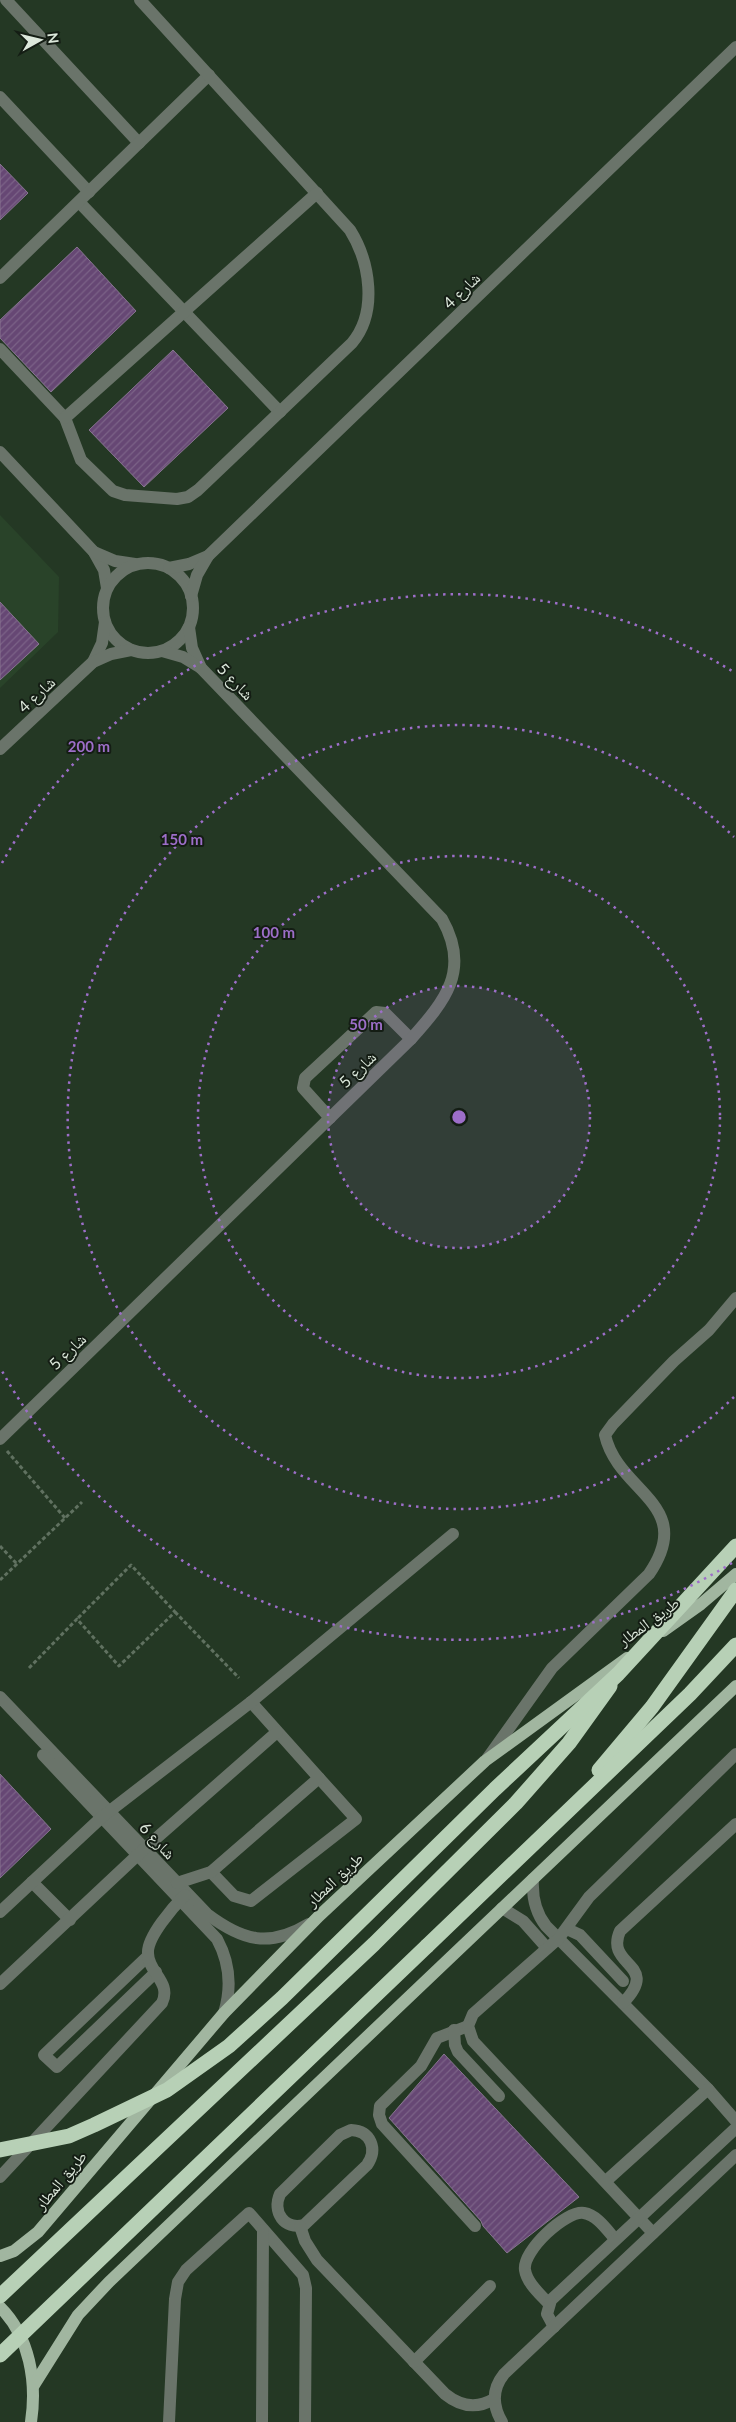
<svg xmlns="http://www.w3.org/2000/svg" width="736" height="2422" font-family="Lato,'Noto Naskh Arabic',sans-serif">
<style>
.built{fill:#294329}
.building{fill:url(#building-hatch);stroke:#877590}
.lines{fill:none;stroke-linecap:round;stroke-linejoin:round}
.path{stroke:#607160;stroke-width:3;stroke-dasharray:4 2.5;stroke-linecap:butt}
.minor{stroke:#6a746a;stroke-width:12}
.major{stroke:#a1b6a0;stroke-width:12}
.highway{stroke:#b7d0b6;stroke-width:15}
.highway-bridge{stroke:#b7d0b6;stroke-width:15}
.ring{fill:none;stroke:#9d6ec9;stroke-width:2.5;stroke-dasharray:2.5 5}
.labels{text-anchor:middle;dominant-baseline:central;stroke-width:4;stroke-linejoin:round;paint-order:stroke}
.street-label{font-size:16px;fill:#dce8db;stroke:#141d14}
.centre{fill:#9d6ec9;stroke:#141d14;stroke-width:2.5}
.ring-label{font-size:15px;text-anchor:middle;font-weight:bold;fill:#9d6ec9;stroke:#141d14;stroke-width:4;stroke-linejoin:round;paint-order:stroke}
</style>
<defs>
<pattern id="building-hatch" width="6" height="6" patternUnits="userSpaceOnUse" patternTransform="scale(1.25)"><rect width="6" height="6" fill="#664774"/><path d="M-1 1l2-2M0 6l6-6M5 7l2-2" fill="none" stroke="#7b6287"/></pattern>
</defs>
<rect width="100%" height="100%" fill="#243824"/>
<path class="built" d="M0,515L59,577L58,632L0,688Z"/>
<g class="building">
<path d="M0,164L28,193L0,220Z"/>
<path d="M77,247L136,311L51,392L0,338V320Z"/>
<path d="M173,350L228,408L144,487L89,430Z"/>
<path d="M0,602L39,644L0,680Z"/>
<path d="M0,1774L51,1829L0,1878Z"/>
<path d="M444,2054L579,2197L507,2253L483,2226L481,2221L389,2118Z"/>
</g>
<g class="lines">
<g class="path">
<path d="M7,1451L65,1518"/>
<path d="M0,1546L17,1564"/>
<path d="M0,1580L82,1502"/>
<path d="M175,1612L239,1678"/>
<path d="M29,1668L77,1619L119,1666L175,1612L131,1565L77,1619"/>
</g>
<g class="minor">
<path d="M6,0L139,143"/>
<path d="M0,97L89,192"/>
<path d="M79,202L280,412"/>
<path d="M0,278L209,75"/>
<path d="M0,349L65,418L81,460L113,491L125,495L177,499L188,497L198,490L352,343C378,312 370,262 350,230L140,0"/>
<path d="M65,418L317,193"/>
<path d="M0,452L94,552L104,570L107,588"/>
<path d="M94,552L115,561L135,564"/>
<circle cx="148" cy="608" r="45"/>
<path d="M169,568L189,564L208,556"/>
<path d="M191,596L197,575L208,556L736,47"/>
<path d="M189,627L192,648L201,668"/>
<path d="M93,662L102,643L105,622"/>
<path d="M0,749L93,662L111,654L131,650"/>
<path d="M330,1118L303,1088L305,1078L376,1012L385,1013L411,1039"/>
<path d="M0,1439L411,1039C445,1001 471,970 442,919L201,668L183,657L162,651"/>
<path d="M0,1697L207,1914C243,1941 269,1948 309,1924"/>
<path d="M43,1755L217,1939C230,1963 232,1987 224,2013"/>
<path d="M487,1759L552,1668L649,1574C697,1504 618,1493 605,1435L613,1424L674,1361L709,1330L736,1298"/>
<path d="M211,1872L234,1896L251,1901L356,1819L319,1778"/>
<path d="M533,1879C532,1896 535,1912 546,1926L708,2089L736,2121"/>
<path d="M32,1882L70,1920"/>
<path d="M177,1883L211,1872L319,1778L251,1702"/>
<path d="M502,1908L523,1921L547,1948"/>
<path d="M0,1912L102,1817L251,1702L453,1534"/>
<path d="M567,1929L580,1935L623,1981"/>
<path d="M148,1956L44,2055L57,2067L156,1972"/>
<path d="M0,1984L144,1849L277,1732"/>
<path d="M623,2003C662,1963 604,1967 620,1931L736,1824"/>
<path d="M468,2026L437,2038L421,2066L380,2106L379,2115L382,2124L475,2226"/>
<path d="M454,2030L455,2045L458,2052L499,2096"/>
<path d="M351,2130C371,2131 378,2149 367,2165L304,2225C284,2230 272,2212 280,2194L340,2135Z"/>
<path d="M0,2177L162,2003C172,1982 148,1973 148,1953C147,1937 173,1907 185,1895"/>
<path d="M606,2181L708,2089"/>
<path d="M300,2226L305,2241L317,2260L445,2394C461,2407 477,2409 494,2399"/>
<path d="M653,2233L473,2041L468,2026L473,2014L559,1938L589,1897L736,1754"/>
<path d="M549,2304C540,2294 527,2283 525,2270C522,2251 566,2210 584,2213C597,2215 607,2230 615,2239"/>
<path d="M554,2327L547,2314L551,2300L736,2128"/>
<path d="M414,2362L490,2286"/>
<path d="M169,2422L175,2299L178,2282L186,2270L249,2213L303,2275L306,2288L305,2422"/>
<path d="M262,2422L263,2230"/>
<path d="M502,2422C492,2405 492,2389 504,2374L736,2155"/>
</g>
<g class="major">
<path d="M663,1631L701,1604L736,1574"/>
<path d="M0,2256L14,2251L38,2232L224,2013L319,1916L485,1761L627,1658"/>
<path d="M0,2307C30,2337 37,2382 31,2422"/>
<path d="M34,2385L78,2315L109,2282L736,1686"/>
</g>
<g class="highway">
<path d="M599,1770L652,1707L736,1590"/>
<path d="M427,1946L690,1694L736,1645"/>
<path d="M0,2296L374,1944L516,1803L569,1743L610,1686"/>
</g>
<g class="highway-bridge">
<path d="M0,2150L69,2136L94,2125L167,2090L229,2046L282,1998L495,1789L618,1674L736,1546"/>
<path d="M0,2355L427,1946"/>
</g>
</g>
<circle cx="459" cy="1117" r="131" fill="#9d6ec9" fill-opacity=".12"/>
<g class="ring">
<circle cx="459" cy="1117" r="131"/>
<circle cx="459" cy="1117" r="261"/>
<path d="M734 1397A392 392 0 1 1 734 837"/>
<path d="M732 1563A523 523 0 0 1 2 1371M2 863A523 523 0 0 1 732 671"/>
</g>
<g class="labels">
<g class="street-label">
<text transform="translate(461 290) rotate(-44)">شارع 4</text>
<text transform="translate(236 681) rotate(46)">شارع 5</text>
<text transform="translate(36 694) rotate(-43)">شارع 4</text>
<text transform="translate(357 1069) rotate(-44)">شارع 5</text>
<text transform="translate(67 1351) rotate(-44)">شارع 5</text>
<text transform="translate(648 1621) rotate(-36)">طريق المطار</text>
<text transform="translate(158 1840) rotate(47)">شارع 6</text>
<text transform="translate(334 1879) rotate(-43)">طريق المطار</text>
<text transform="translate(60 2180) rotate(-50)">طريق المطار</text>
</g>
</g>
<circle cx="459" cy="1117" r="8" class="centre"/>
<g class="ring-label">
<text x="89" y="752">200 m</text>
<text x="182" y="845">150 m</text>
<text x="274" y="938">100 m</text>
<text x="366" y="1030">50 m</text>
</g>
<g transform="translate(40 40) rotate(82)" stroke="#141d14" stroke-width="4" paint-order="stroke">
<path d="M0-4L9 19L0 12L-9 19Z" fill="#dce8db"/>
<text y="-8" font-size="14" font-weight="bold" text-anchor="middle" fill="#dce8db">N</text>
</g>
</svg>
